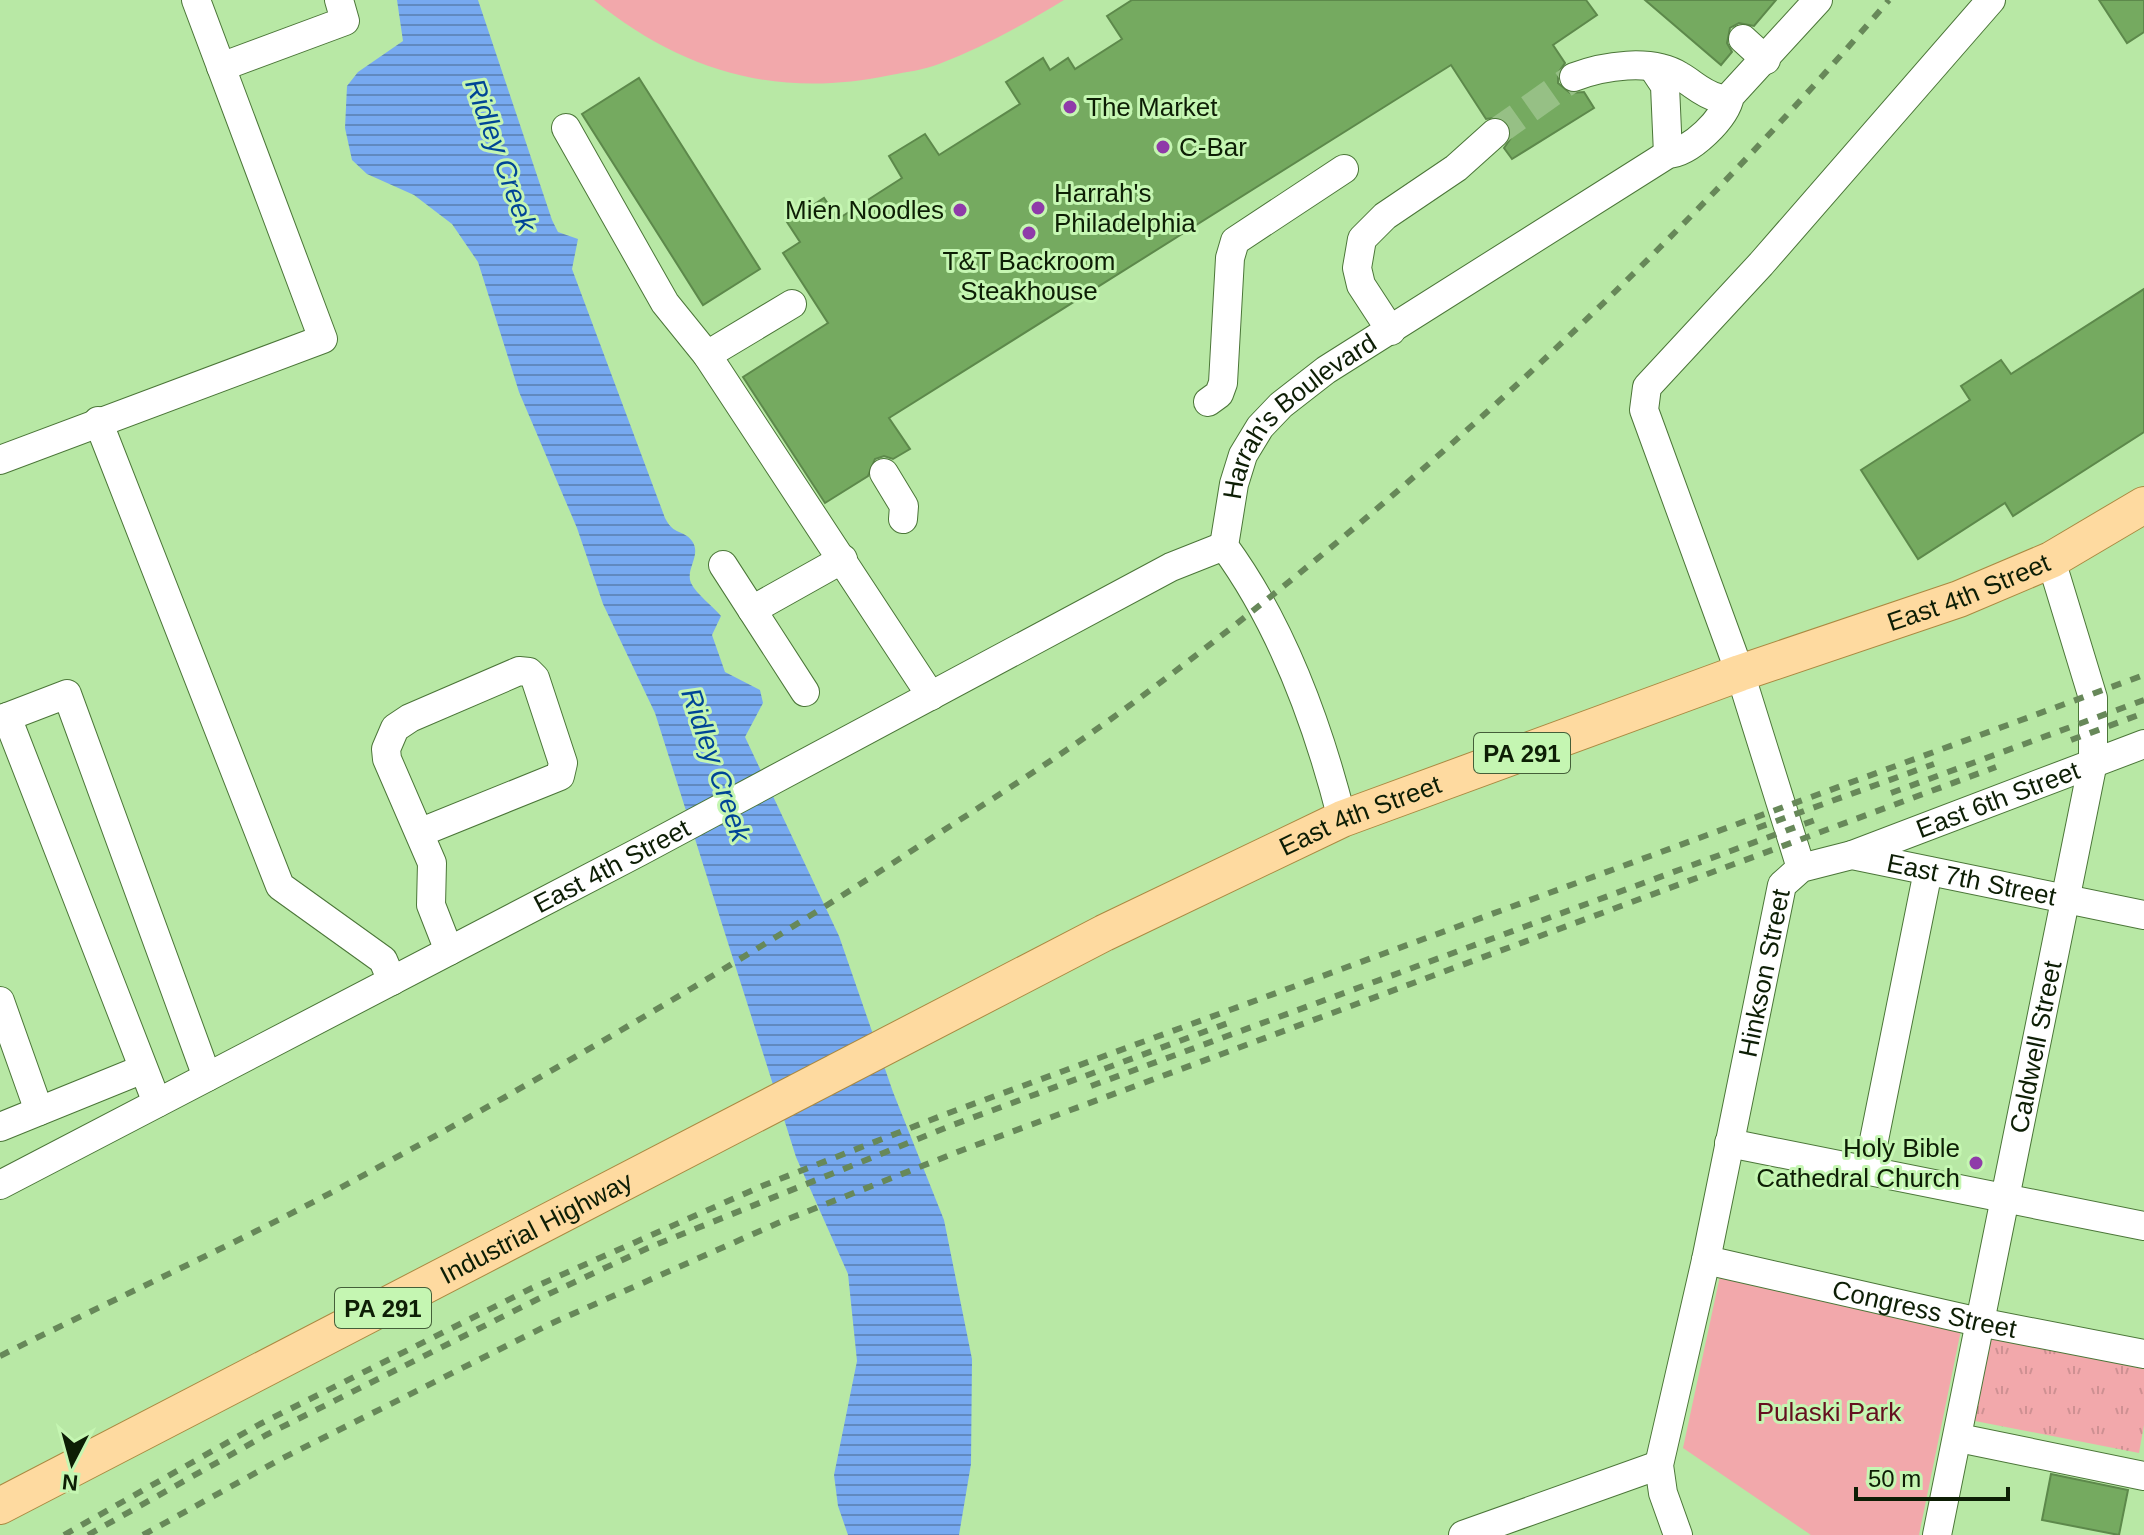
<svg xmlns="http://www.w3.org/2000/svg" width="2144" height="1535" font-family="Arial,sans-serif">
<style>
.grass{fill:url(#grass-tufts)}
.park{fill:#f2a8ab}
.water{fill:url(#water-rules)}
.building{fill:#75aa60;stroke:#5d894b;stroke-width:2}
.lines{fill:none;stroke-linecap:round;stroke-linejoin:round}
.minor-tunnel{stroke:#96c085;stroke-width:28;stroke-dasharray:28 14;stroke-linecap:butt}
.minor-casing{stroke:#4b7638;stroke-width:30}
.major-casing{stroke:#aa8941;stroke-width:38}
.minor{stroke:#fff;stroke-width:28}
.major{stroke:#fedaa0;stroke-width:36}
.rail{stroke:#678859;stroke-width:6;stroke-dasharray:10 10;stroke-linecap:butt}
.poi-dot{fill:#8f3ba9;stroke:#c5f6b2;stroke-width:3}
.labels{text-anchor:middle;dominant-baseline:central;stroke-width:6;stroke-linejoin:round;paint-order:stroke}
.shield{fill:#c5f6b2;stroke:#445f39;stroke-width:2}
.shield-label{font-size:24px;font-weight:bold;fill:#0d1e05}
.poi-label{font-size:26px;fill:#0d1e05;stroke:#c5f6b2;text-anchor:start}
.street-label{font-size:26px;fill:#0d1e05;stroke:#c5f6b2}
.park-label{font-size:26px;fill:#650f1f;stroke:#c5f6b2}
.water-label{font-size:28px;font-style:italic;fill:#004596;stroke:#c5f6b2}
</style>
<defs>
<pattern id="grass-tufts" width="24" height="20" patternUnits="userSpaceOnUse" patternTransform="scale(2)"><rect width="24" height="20" fill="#f2a8ab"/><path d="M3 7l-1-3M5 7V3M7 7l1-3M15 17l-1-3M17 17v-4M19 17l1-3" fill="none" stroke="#ce9092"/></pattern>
<pattern id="water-rules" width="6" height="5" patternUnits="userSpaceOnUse" patternTransform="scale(2)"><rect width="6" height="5" fill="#77a9f0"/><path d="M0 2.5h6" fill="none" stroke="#6089c0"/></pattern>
</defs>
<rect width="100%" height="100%" fill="#b8e8a5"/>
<path class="grass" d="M1992,1331L2144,1360V1425L2139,1453L1975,1421Z"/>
<g class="park">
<path d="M594,0H1064C1023,25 983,47 939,64C924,70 906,72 891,75C777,99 683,72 594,0Z"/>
<path d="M1720,1276L1962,1325L1919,1535H1811L1683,1448Z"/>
</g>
<path class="water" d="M397,0H478L552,220L558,232L578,239L572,269L665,518C674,536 683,529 692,541C702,555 685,569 691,583C697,595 712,605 721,616L712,635L725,672L760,690L763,703L745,737L839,936L893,1092L944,1220L972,1359L971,1464L959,1535H848L838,1506L834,1475L857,1361L848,1274L796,1157L655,713L603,604L577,528L519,392L478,262L452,224L414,195L367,174L352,160L345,128L347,86L358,72L403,41Z"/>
<g class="building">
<path d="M1132,0H1586L1597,15L1553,45L1565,63L1558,73V83L1570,93L1584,92L1594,108L1512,159L1504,148L1511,138L1508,122L1500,117L1486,119L1451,65L889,418L910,449L893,459L884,456L875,459L868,476L825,503L743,377L828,323L783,253L800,242L787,222L824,198L838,219L902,178L889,156L925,134L939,155L1020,104L1006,82L1043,58L1050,70L1068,58L1075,69L1122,39L1107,16Z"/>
<path d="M1645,0H1776L1754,26L1739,23L1730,28L1727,43L1732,52L1721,65Z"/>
<path d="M2099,0H2144V32L2127,43Z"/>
<path d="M639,78L760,269L703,305L582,114Z"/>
<path d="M2144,289V432L2013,516L2005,503L1918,559L1861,470L1970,400L1961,386L2001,360L2011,374Z"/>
<path d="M2051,1474L2128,1490L2119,1535L2042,1520Z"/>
</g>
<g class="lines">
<path class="minor-tunnel" d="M1495,133L1574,77"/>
<g class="minor-casing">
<g id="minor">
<path d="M1743,39L1766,60"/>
<path d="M221,67L345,21L339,0"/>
<path d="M1653,68L1665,86L1668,154"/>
<path d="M1574,77C1603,66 1651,58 1680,76C1694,84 1701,93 1718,98"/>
<path d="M566,128L665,303L707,355L931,696"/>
<path d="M1391,331L1361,285L1357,268L1362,239L1385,216L1456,168L1495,133"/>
<path d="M707,355L792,304"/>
<path d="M1208,402L1219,394L1223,383L1230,258L1235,241L1344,169"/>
<path d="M98,421L280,886L383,960L392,981"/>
<path d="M0,460L323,339L196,0"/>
<path d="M884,473L904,506L903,519"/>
<path d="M723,565L805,692"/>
<path d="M752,610L843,559"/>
<path d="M7,717L67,694L207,1077"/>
<path d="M0,720L7,717L157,1103"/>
<path id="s1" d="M1342,819C1318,724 1282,625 1224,546L1234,484L1243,455L1260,427L1281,405L1326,370L1668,154C1690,153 1726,118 1730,96L1818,0"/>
<path d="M419,833L560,776L563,763L535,678L529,672L519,671L410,718L395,728L386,749L387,759L432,863L431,905L449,951"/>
<path id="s2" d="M1852,855L2144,744"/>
<path d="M1801,868L1740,673L1644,410L1647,387L1761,264L1991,0"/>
<path d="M0,1001L39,1111"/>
<path d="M0,1127L143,1069"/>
<path d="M1729,1143L2144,1226"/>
<path d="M1868,1170L1928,871"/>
<path id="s3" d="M0,1185L639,852L1171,567L1224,546"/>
<path id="s4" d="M1706,1260L1979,1322L2144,1354"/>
<path d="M1959,1438L2144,1476"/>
<path d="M1463,1535L1659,1465"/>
<path id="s5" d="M1678,1535L1663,1493L1659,1465L1706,1260L1782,885L1801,868L1852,855L2144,915"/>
<path id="s6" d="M1937,1535L2093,762V698L2051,560"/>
</g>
</g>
<g class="major-casing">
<g id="major">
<path id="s7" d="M0,1506L1104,933L1342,819L1740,673L1959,599L2051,560L2144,505"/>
</g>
</g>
<use href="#minor" class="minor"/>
<use href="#major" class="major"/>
<g class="rail">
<path d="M2071,740L2144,713"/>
<path d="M1891,793L2144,700"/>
<path d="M1757,828L1934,764"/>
<path d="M1091,1086L1815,820"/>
<path d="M0,1356C112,1300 227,1248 338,1189C535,1083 729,970 916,848C992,799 1069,751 1141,697C1409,497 1672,254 1889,0"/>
<path d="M64,1535L260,1424L532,1288L762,1186L946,1114L2144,675"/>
<path d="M88,1535L266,1435L538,1299L648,1248L950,1126L1228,1023"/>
<path d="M143,1535L279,1460L550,1324L778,1223L960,1151L1996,767"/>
</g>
</g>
<g class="poi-dot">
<circle cx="1070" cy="107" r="8"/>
<circle cx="1163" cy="147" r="8"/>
<circle cx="1038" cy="208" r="8"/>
<circle cx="960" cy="210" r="8"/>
<circle cx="1029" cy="233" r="8"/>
<circle cx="1976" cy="1163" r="8"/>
</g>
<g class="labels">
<g class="shield">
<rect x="1474" y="733" width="96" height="40" rx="6"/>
<rect x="335" y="1288" width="96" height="40" rx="6"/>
</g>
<g class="shield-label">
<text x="1522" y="753">PA 291</text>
<text x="383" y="1308">PA 291</text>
</g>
<g class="poi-label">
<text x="1086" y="107">The Market</text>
<text x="1179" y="147">C-Bar</text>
<text x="1054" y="193">Harrah's<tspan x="1054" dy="30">Philadelphia</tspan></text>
<text x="944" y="210" text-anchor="end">Mien Noodles</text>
<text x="1029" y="261" text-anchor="middle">T&amp;T Backroom<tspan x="1029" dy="30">Steakhouse</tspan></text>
<text x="1960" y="1148" text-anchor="end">Holy Bible<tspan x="1960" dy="30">Cathedral Church</tspan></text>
</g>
<g class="street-label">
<text stroke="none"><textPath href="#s1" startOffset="458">Harrah's Boulevard</textPath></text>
<text stroke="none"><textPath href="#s7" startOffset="2174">East 4th Street</textPath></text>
<text stroke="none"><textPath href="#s2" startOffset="156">East 6th Street</textPath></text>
<text stroke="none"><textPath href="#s7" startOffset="1526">East 4th Street</textPath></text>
<text stroke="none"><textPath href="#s3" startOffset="690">East 4th Street</textPath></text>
<text stroke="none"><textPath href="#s5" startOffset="866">East 7th Street</textPath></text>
<text stroke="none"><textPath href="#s5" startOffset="576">Hinkson Street</textPath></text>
<text stroke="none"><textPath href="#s6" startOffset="498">Caldwell Street</textPath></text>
<text stroke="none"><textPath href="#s7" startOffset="604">Industrial Highway</textPath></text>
<text stroke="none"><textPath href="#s4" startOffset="224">Congress Street</textPath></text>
</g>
<g class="park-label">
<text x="1829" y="1412">Pulaski Park</text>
</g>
<g class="water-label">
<text transform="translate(501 155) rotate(70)">Ridley Creek</text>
<text transform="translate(716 765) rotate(71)">Ridley Creek</text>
</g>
</g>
<g transform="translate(72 1463) rotate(186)" stroke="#c5f6b2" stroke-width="6" paint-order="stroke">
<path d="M0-6L14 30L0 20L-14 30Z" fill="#0d1e05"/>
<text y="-12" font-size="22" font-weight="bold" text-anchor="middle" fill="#0d1e05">N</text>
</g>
<path d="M1856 1487v12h152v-12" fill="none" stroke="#0d1e05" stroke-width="4"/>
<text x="1868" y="1487" font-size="24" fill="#0d1e05" stroke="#c5f6b2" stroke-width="6" paint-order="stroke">50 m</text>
</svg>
